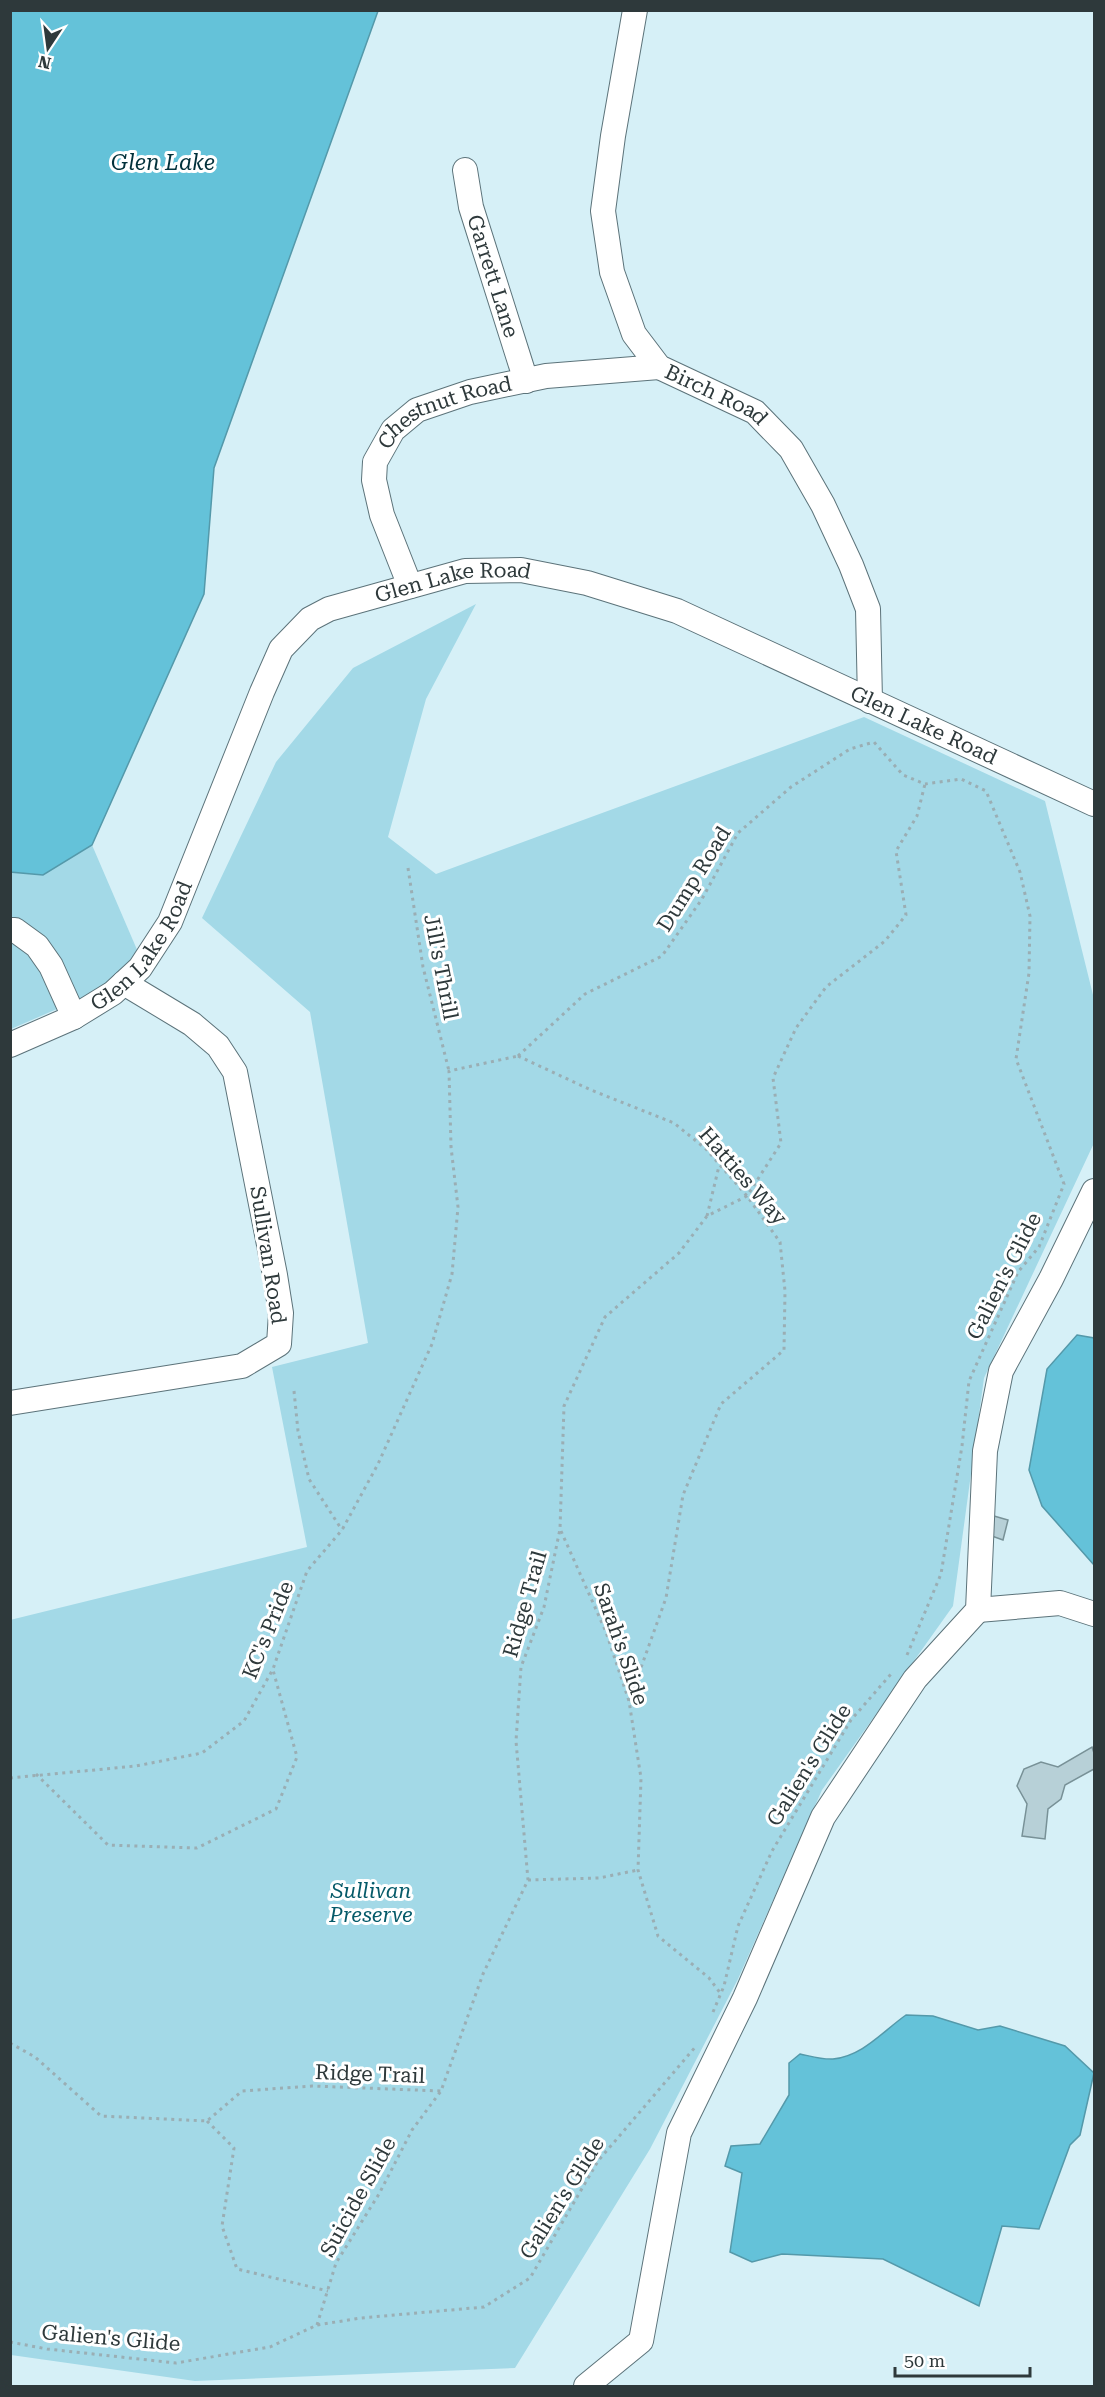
<svg xmlns="http://www.w3.org/2000/svg" width="1105" height="2397" font-family="'Roboto Serif',serif">
<style>
.green{fill:#a3d9e7}
.water{fill:#64c2d9;stroke:#5499aa;stroke-width:1.5}
.building{fill:#b7d0d7;stroke:#789197;stroke-width:1.5}
.lines{fill:none;stroke-linecap:round;stroke-linejoin:round}
.minor-casing{stroke:#5c737a;stroke-width:26}
.path{stroke:#9aaeb4;stroke-width:3;stroke-dasharray:3 4.5;stroke-linecap:butt}
.minor{stroke:#fff;stroke-width:24}
.labels{text-anchor:middle;dominant-baseline:central;stroke-width:6;stroke-linejoin:round;paint-order:stroke}
.street-label{font-size:21px;fill:#2e393b;stroke:#fff}
.park-label{font-size:21px;font-style:italic;fill:#055a69;stroke:#fff}
.water-label{font-size:22px;font-style:italic;fill:#02313b;stroke:#fff}
</style>
<rect width="100%" height="100%" fill="#d6f0f7"/>
<g class="green">
<path d="M476,604L426,699L388,837L436,874L864,717L1045,801L1094,999V1143L984,1378L953,1606L822,1790L738,1979L650,2149L515,2368L195,2381L11,2355L10,1620L307,1547L272,1367L368,1343L310,1012L202,918L276,762L353,668Z"/>
<path d="M92,845L138,952L124,974L87,996L11,1029L10,872L43,875Z"/>
</g>
<g class="water">
<path d="M10,11H378L214,468L204,594L92,845L43,875L10,872Z"/>
<path d="M1077,1335L1094,1338V1565L1042,1506L1029,1470L1047,1369Z"/>
<path d="M906,2015L933,2016L978,2030L1000,2026L1065,2046L1094,2073L1080,2135L1070,2145L1039,2229L1002,2226L979,2306L883,2259L782,2254L752,2262L730,2252L742,2173L725,2166L731,2146L760,2144L789,2095V2063L800,2054C810,2056 823,2060 833,2059C863,2056 883,2031 906,2015Z"/>
</g>
<g class="building">
<path d="M994,1516L1008,1520L1003,1540L989,1535Z"/>
<path d="M1092,1747L1094,1753V1769L1065,1785L1061,1799L1048,1809L1045,1839L1022,1836L1027,1804L1017,1786L1024,1769L1041,1762L1058,1767Z"/>
</g>
<g class="lines">
<g class="minor-casing">
<g id="minor">
<path id="s1" d="M635,10L613,136L603,211L612,272L634,334L659,367L755,412L791,449L823,505L851,565L868,609L870,701"/>
<path id="s2" d="M465,170L471,207L526,381"/>
<path id="s3" d="M410,586L382,515L374,480L375,462L393,430L417,410L470,392L546,376L659,367"/>
<path d="M10,930H15L37,946L51,966L74,1017"/>
<path id="s4" d="M10,1045L74,1017L113,993L140,968L170,922L262,692L281,649L310,619L329,609L465,571L521,570L587,583L677,611L1094,804"/>
<path d="M10,1403L242,1366L279,1344L281,1313L275,1275L235,1072L218,1046L192,1024L124,983"/>
<path d="M978,1610L1060,1603L1094,1614"/>
<path d="M586,2386L641,2341L679,2133L745,1998L823,1817L915,1679L978,1610L985,1451L1001,1371L1051,1279L1094,1191"/>
</g>
</g>
<g class="path">
<path d="M408,868L423,967L449,1071"/>
<path d="M518,1056L591,1090L674,1123L706,1149L747,1196L780,1242L785,1291L784,1350L721,1404L683,1495L666,1598L629,1701"/>
<path d="M518,1056L585,994L662,956L702,899L738,833L791,787L850,749L874,742L903,775L925,784"/>
<path d="M707,1216L719,1166"/>
<path d="M294,1391L298,1431L309,1479L342,1530"/>
<path d="M561,1531L606,1632L629,1701L641,1778L638,1870L658,1936L709,1978L721,1994"/>
<path d="M907,1655L941,1574L962,1446L969,1381L1018,1272L1039,1247L1064,1184L1016,1059L1029,973L1030,916L1020,872L986,791L961,779L925,784"/>
<path d="M36,1774L108,1845L197,1848L276,1809L297,1757L273,1670"/>
<path d="M10,1778L136,1766L202,1753L244,1721L273,1669L307,1571L342,1530L378,1464L432,1344L452,1274L458,1207L451,1147L449,1071L518,1056"/>
<path d="M528,1880L599,1878L638,1870"/>
<path d="M713,2012L724,1986L738,1926L772,1851L851,1720L891,1674"/>
<path d="M10,2043L35,2057L101,2116L207,2121L242,2091L312,2086L441,2091"/>
<path d="M207,2121L234,2148L222,2226L237,2269L328,2291"/>
<path d="M317,2325L336,2263L379,2194L412,2130L441,2091L483,1974L528,1880L516,1741L521,1667L544,1607L560,1529L564,1406L605,1317L679,1253L707,1216L747,1196L781,1143L773,1078L796,1028L826,987L885,941L906,915L896,851L917,816L925,784"/>
<path d="M10,2342L47,2349L176,2363L270,2347L317,2325L361,2318L484,2307L530,2278L598,2161L697,2045"/>
</g>
<use href="#minor" class="minor"/>
</g>
<g class="labels">
<g class="street-label">
<text stroke="none"><textPath href="#s2" startOffset="110">Garrett Lane</textPath></text>
<text stroke="none"><textPath href="#s1" startOffset="436">Birch Road</textPath></text>
<text stroke="none"><textPath href="#s3" startOffset="222">Chestnut Road</textPath></text>
<text stroke="none"><textPath href="#s4" startOffset="693">Glen Lake Road</textPath></text>
<text stroke="none"><textPath href="#s4" startOffset="1196">Glen Lake Road</textPath></text>
<text transform="translate(694 879) rotate(-58)">Dump Road</text>
<text stroke="none"><textPath href="#s4" startOffset="171">Glen Lake Road</textPath></text>
<text transform="translate(441 967) rotate(79)">Jill's Thrill</text>
<text transform="translate(743 1176) rotate(49)">Hatties Way</text>
<text transform="translate(268 1255) rotate(81)">Sullivan Road</text>
<text transform="translate(1004 1276) rotate(-63)">Galien's Glide</text>
<text transform="translate(525 1604) rotate(-74)">Ridge Trail</text>
<text transform="translate(268 1630) rotate(-68)">KC's Pride</text>
<text transform="translate(621 1644) rotate(71)">Sarah's Slide</text>
<text transform="translate(809 1765) rotate(-58)">Galien's Glide</text>
<text transform="translate(370 2074) rotate(2)">Ridge Trail</text>
<text transform="translate(358 2197) rotate(-61)">Suicide Slide</text>
<text transform="translate(562 2198) rotate(-58)">Galien's Glide</text>
<text transform="translate(111 2338) rotate(5)">Galien's Glide</text>
</g>
<g class="park-label">
<text x="371" y="1891">Sullivan<tspan x="371" dy="24">Preserve</tspan></text>
</g>
<g class="water-label">
<text x="163" y="162">Glen Lake</text>
</g>
</g>
<rect width="1105" height="2397" fill="none" stroke="#2e393b" stroke-width="24"/>
<g transform="translate(48 48) rotate(193)" stroke="#ffffff" stroke-width="4.5" paint-order="stroke">
<path d="M0-4.5L10 22L0 15L-10 22Z" fill="#2e393b"/>
<text y="-9" font-size="16" font-weight="bold" text-anchor="middle" fill="#2e393b">N</text>
</g>
<path d="M895 2367v9h135v-9" fill="none" stroke="#2e393b" stroke-width="3"/>
<text x="904" y="2367" font-size="18" fill="#2e393b" stroke="#ffffff" stroke-width="4.5" paint-order="stroke">50 m</text>
</svg>
